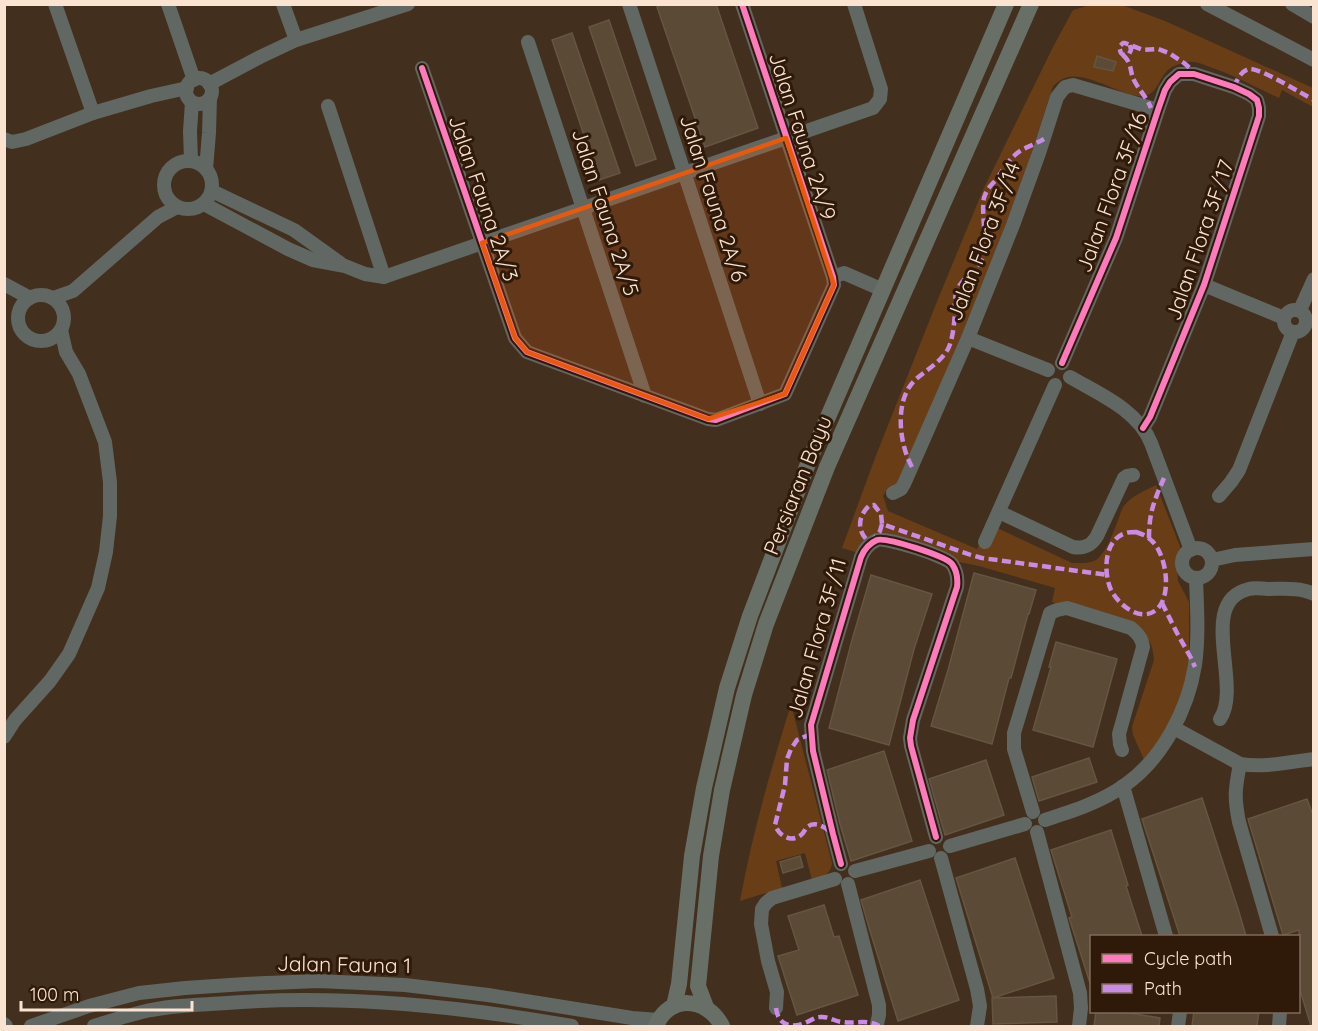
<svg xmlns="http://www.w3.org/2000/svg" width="1318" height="1031" font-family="Quicksand,sans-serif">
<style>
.green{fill:#693e17}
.building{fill:#5a4a36;stroke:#655541;stroke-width:1.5}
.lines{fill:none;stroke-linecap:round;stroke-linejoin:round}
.minor{stroke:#616762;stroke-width:14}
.major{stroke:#686f67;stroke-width:16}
.quiet{stroke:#ca8be6;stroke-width:4.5;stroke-dasharray:9 4.5;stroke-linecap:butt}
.cycleway-casing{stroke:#2f1a09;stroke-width:10}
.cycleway{stroke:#fd7abc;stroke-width:6}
.marked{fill:#e8590c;fill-opacity:0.2;stroke:#e8590c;stroke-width:4.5;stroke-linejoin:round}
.labels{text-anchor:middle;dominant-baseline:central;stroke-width:6;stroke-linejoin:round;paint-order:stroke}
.street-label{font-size:21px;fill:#fbe3d2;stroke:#2f1a09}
</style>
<rect width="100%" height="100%" fill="#432f1d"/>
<g class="green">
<path d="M1090,5H1122L1165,21L1313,88V107L1282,90L1279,98C1255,87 1232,74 1207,66C1202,64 1195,61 1189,62C1182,63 1174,65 1168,70C1158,79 1157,98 1139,96C1118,94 1089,73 1069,77C1062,78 1058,82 1053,86L1025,173L981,291L900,482L886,491L883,496L888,511L977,549L989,524L1072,563C1080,563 1089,564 1096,560C1109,551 1117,521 1123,507C1131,496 1144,491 1156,485L1181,549L1177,566L1178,581L1189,602V668L1181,705L1146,764L1133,735L1132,727L1154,660C1153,644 1148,634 1134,626L1052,602L1055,588L979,566L939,558L885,540L862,554L842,548L875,458L938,299L983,190L1054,45L1073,10Z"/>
<path d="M791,704L832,863C831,875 822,876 812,880L805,853L776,861L782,888L740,901C752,834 771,769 791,704Z"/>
</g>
<g class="building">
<path d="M664,4H716L758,128L705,147L657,7Z"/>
<path d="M609,20L656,159L636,166L589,27Z"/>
<path d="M572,33L620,173L599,180L552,40Z"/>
<path d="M1097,56L1116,62L1113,71L1094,67Z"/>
<path d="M974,573L1036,590L1029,614H1028L1011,678H1009L992,744L931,726L948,670Z"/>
<path d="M871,575L932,594L914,649L889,745L829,728L852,640Z"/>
<path d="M1056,642L1117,659L1093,747L1033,730L1051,667H1049Z"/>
<path d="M884,751L912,841L851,861L840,824L827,770Z"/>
<path d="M1089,758L1097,782L1039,801L1032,777Z"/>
<path d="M986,760L1004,815L945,835L929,779Z"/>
<path d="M1202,798L1239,912L1246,936H1180L1142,819Z"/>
<path d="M1307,799L1314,818V1026H1311L1299,987V930L1283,935L1248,819Z"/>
<path d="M1111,830L1128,885L1126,886L1142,936H1092V983H1090L1072,927L1069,918L1072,917L1051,850Z"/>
<path d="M800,856L803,867L783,873L780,862Z"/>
<path d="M1015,858L1054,978L993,998L956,878Z"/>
<path d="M920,880L959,1000L898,1021L870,931L861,900Z"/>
<path d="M824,905L834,937L839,936L858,995L797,1015L778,956L799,950L788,916Z"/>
<path d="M1056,996L1057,1022L993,1024L992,998Z"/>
<path d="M1096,1011H1116L1160,1018L1159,1026H1094Z"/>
<path d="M1194,1011H1259L1257,1026H1192Z"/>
</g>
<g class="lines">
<g class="minor">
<path d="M55,4L93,113"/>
<path d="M168,4L194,80"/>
<path d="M283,4L296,40"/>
<path d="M629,4L760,404"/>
<path d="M1207,4L1314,60"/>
<path d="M1292,4L1314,17"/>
<path d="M528,42L645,396"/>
<path d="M422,68L515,338L527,352L708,419L716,420L785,394L834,285L833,277L742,4"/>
<circle cx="199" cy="91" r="13"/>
<path d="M209,84L260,57L296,40L408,4"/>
<path d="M328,106L384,277"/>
<path d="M4,139L12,142L26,139L93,113L151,96L187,88"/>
<path d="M191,161L190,131L192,102"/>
<circle cx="188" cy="185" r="24"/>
<path d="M206,169L209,133L210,98"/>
<path d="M212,191L294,230L340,263"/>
<path d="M204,204L288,249L313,260L345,266L365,274L384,277L873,108L880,99L881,89L854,4"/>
<path d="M833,277L844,273L883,290"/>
<path d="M4,284L30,298"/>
<path d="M1204,285L1284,318"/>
<circle cx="41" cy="318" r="23"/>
<path d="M53,298L73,291L158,217L177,207"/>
<circle cx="1295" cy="321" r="11"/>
<path d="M1300,310L1314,279"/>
<path d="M968,338L1048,370"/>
<path d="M1062,363L1116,238L1158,110L1165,90L1170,82L1179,74H1194L1234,87L1249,94L1257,100L1259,108V116L1204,285L1150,417L1143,428"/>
<path d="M1070,377C1099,394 1138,410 1151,443L1191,550"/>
<path d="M893,493L901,489L904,484L968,338L1013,225L1039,153L1057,97L1065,87L1073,85L1158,110"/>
<path d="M1219,496L1231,482L1239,470L1293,332"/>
<path d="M999,512L1073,547C1084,549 1091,546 1097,536L1124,478L1127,476L1133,475"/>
<path d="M985,542L1055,385"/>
<circle cx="1197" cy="563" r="15"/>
<path d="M1212,560L1235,555L1314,549"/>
<path d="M1220,719C1243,686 1196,601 1249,589C1255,587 1262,589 1268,589C1283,589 1300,587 1314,594"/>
<path d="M1174,728L1240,764C1264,768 1289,762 1314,759"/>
<path d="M4,737L15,720L50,681L69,654L98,588L106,552L110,516V482L105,442L79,374L66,352L61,330"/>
<path d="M1240,764C1235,789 1234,797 1239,822L1272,936"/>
<path d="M1123,786L1166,936"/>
<path d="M1033,812L1014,749V733L1050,613L1057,610L1067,608L1131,628C1138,634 1142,638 1143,647L1119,734L1120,744L1122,750"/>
<path d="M1045,820C1073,811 1101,802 1125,785C1162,759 1188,710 1195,665C1199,637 1197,607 1196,578"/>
<path d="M1037,832L1080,993L1081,1008L1079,1026"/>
<path d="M950,846L1025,824"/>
<path d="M941,858L977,989L980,1006L977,1026"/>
<path d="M841,864L833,834L813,751L811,725L861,557C864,550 870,543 877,540C886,537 946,556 952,564C957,571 958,579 957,587L913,720L910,738L911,746L936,837"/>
<path d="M855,871L929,851"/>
<path d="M848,884L879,1005V1015L877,1024"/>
<path d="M776,1008L777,992L768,961L761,924L762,909L766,903L772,898L835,879"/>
<path d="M4,1024L6,1026"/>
<path d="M31,1026L89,1006L139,993L185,988L245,984L318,981L405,985L488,995L632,1018L659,1020"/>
<path d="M94,1026C109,1021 126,1016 142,1012C169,1005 199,1005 227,1003C342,994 459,1006 572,1026"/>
<path d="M1178,1026L1180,1012"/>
<path d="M1279,1026L1280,1012"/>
</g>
<g class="major">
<path d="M674,1006L679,984L692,856L704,788L727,688L750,616L809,461L1006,4"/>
<path d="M706,1007L698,986L711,856L722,790L744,695L766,624L827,467L1031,4"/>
<path d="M656,1026C669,994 707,997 722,1026"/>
</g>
<g class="quiet">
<path d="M1130,45L1131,50L1129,54L1123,55L1121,53L1119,47L1123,43H1125L1143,50L1158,49L1169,53L1184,63L1198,75"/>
<path d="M1123,55C1133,64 1129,72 1135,82C1140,91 1147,98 1151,108"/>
<path d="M1234,87C1237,81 1240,71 1249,69C1259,67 1302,94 1314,100"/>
<path d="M912,467C899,444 894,400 915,380C926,370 940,363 948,349C953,339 954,324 955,313C955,305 954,298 957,290C963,276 980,269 984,254C987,238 980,205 985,195C987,189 992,184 996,180C1004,168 1011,156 1023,149C1030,146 1037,143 1044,139"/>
<path d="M882,524L880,531L872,541L867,540C857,530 858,516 869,506L874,505L881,514L882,524L971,555L982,558L1108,575"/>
<path d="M1136,532C1142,534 1147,536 1152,541C1166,554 1173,596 1156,610C1140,623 1118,604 1111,590C1103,572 1104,539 1126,533C1129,532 1133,532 1136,532Z"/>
<path d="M1149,538C1149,513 1154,501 1164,478"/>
<path d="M1162,603L1177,633L1191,658L1195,667"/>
<path d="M811,734L797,740L791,749L787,759L785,785L775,825C779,836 791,843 801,835C804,833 805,829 807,827C816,820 826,828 833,834"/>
<path d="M776,1008C778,1026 792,1029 807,1022C812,1020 815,1017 820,1017C829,1016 835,1022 843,1022C855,1024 868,1019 879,1026"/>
</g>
<g class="cycleway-casing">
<g id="cycleway">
<path d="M422,68L515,338L527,352L708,419L716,420L785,394L834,285L833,277L742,4"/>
<path d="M1062,363L1116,238L1158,110L1165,90L1170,82L1179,74H1194L1234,87L1249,94L1257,100L1259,108V116L1204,285L1150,417L1143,428"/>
<path d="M841,864L833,834L813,751L811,725L861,557C864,550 870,543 877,540C886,537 946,556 952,564C957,571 958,579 957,587L913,720L910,738L911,746L936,837"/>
</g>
</g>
<use href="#cycleway" class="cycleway"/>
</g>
<path class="marked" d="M786,138L834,285L785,394L708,419L527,352L515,338L482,243Z"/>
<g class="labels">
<g class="street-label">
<text transform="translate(803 136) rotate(72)">Jalan Fauna 2A/9</text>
<text transform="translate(1111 192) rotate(-70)">Jalan Flora 3F/16</text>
<text transform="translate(484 198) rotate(71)">Jalan Fauna 2A/3</text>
<text transform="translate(714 198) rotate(72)">Jalan Fauna 2A/6</text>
<text transform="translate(606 212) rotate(72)">Jalan Fauna 2A/5</text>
<text transform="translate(1199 240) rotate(-71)">Jalan Flora 3F/17</text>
<text transform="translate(983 241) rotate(-69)">Jalan Flora 3F/14</text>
<text transform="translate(797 485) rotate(-68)">Persiaran Bayu</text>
<text transform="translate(816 638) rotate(-74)">Jalan Flora 3F/11</text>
<text transform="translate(344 964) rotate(1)">Jalan Fauna 1</text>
</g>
</g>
<rect width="1318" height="1031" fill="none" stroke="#fbe3d2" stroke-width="12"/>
<rect x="1090" y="935" width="210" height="78" fill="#2f1a09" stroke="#816a59" stroke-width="1.5"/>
<rect x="1102" y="954" width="30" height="9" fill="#fd7abc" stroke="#816a59" stroke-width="1.5"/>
<text x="1144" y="965" font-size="18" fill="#fbe3d2">Cycle path</text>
<rect x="1102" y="984" width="30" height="9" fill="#ca8be6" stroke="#816a59" stroke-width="1.5"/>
<text x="1144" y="995" font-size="18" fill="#fbe3d2">Path</text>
<path d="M21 1001v9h171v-9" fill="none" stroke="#fbe3d2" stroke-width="3"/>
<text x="30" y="1001" font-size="18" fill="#fbe3d2" stroke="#2f1a09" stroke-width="4.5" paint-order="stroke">100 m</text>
</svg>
